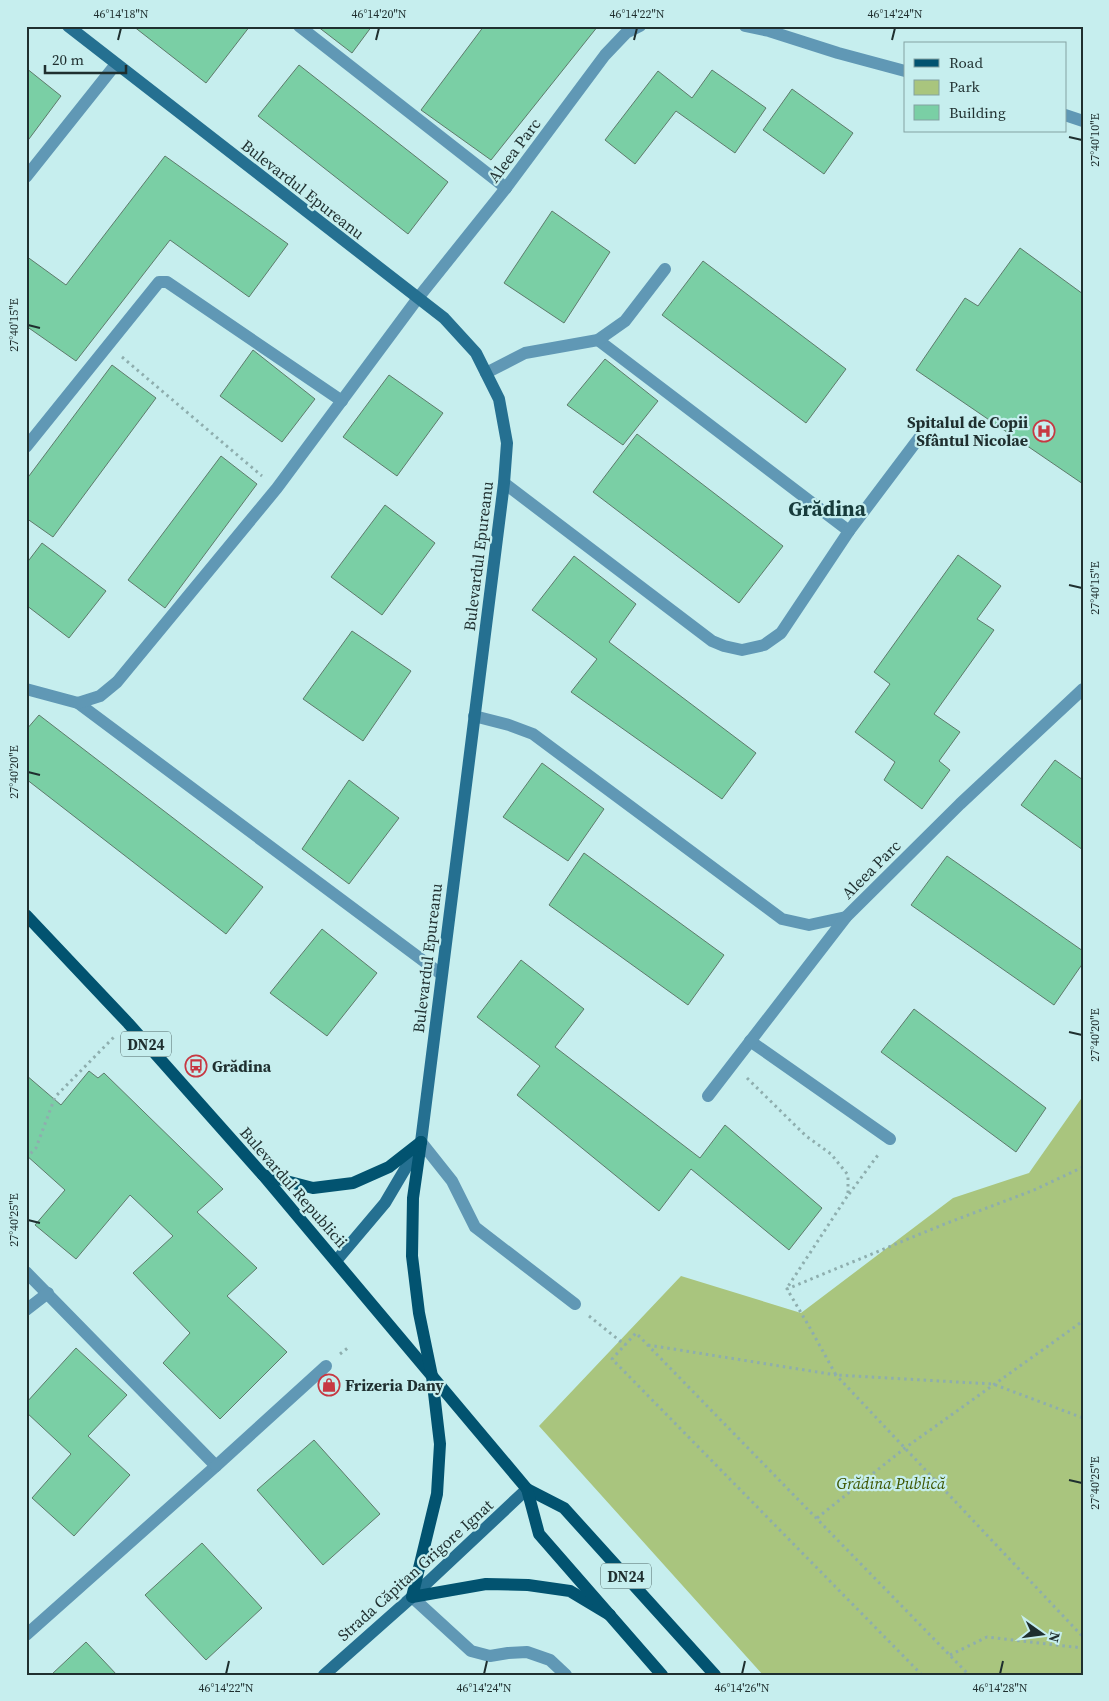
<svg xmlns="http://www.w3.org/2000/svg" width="1109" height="1701" font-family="'Source Serif 4',serif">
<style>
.green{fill:#a9c57e}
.building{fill:#7acfa5;stroke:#5e7b6b}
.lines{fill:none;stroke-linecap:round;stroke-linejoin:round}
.path{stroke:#8eaeae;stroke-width:3;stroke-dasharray:2.5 4;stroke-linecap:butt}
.service{stroke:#6098b5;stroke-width:12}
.minor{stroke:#6098b5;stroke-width:12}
.secondary{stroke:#257091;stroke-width:12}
.primary{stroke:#025370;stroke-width:12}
.ticks{fill:none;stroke:#1f2f2f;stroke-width:2}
.labels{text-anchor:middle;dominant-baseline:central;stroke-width:4.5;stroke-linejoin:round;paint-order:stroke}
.shield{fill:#c6eeee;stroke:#516868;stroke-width:1}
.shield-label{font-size:15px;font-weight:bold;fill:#1f2f2f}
.street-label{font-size:16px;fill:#1f2f2f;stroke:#c6eeee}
.poi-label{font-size:16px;font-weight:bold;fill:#1f2f2f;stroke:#c6eeee;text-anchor:start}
.park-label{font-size:16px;font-style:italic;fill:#3d5500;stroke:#c6eeee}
.district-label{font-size:21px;font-weight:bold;fill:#173b3b;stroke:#c6eeee}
.neatline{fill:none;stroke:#1f2f2f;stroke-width:2}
.ticks-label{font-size:12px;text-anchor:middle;fill:#1f2f2f}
</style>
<rect width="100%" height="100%" fill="#c6eeee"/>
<path class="green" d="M1083,1096V1675H763L539,1426L681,1276L801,1313L953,1198L1029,1173Z"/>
<g class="building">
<path d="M133,26H250L206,83Z"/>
<path d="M317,26H372L352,53Z"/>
<path d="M484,26H598L491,160L421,110Z"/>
<path d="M299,65L448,182L408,234L258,116Z"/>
<path d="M26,68L61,96L26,143Z"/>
<path d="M712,70L766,108L735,153L676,111L635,164L605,140L658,71L692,98Z"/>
<path d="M792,89L853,133L824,174L763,130Z"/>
<path d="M165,156L288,244L249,297L170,240L76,361L26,326V256L66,285Z"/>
<path d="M552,211L610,252L564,323L504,283Z"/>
<path d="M1020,248L1083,294V484L916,370L965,298L978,306Z"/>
<path d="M703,261L846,369L806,423L662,315Z"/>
<path d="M253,350L315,399L282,442L220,396Z"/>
<path d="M605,359L658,401L623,445L567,405Z"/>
<path d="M112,365L156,398L53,537L26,518V480Z"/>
<path d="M389,375L443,413L397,476L343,437Z"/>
<path d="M637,434L783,546L739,603L593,492Z"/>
<path d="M221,456L257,484L165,608L128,580Z"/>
<path d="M385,505L435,543L382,615L331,577Z"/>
<path d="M42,543L106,591L69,638L26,605V564Z"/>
<path d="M958,555L1001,586L977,619L994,630L934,714L960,732L939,761L950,770L922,809L884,780L895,762L855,732L890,684L874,672Z"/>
<path d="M574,556L636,604L609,642L756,753L722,799L571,692L597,659L532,610Z"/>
<path d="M352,631L411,671L363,741L303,699Z"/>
<path d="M39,715L263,887L226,934L26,779V730Z"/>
<path d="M1055,760L1083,780V850L1021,805Z"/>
<path d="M542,763L604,809L568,861L503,817Z"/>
<path d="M349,780L399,818L349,884L302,849Z"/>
<path d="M584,853L724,955L688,1005L549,905Z"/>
<path d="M947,856L1083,951V963L1054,1005L911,905Z"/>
<path d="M322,929L377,973L327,1036L270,993Z"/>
<path d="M521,960L584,1009L555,1047L700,1158L725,1125L822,1208L789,1250L691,1169L659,1211L517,1095L540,1066L477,1017Z"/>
<path d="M914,1009L1046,1108L1016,1152L881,1052Z"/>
<path d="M89,1071L98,1078L104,1073L223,1189L197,1212L257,1268L227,1296L287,1352L220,1419L163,1363L190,1333L133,1273L173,1236L130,1195L76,1259L35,1225L65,1190L26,1155V1075L61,1105Z"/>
<path d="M76,1348L127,1395L88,1436L130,1475L74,1536L32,1498L71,1454L26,1412V1403Z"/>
<path d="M314,1440L380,1514L323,1565L257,1490Z"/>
<path d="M202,1543L262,1608L206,1660L145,1595Z"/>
<path d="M86,1642L117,1675H51Z"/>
</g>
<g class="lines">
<g class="path">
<path d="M122,357L262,476"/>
<path d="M747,1078L806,1136L831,1154L848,1175V1195L787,1288"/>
<path d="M26,1158L36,1148L55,1097L115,1036"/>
<path d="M1083,1167L1034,1190L942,1225L787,1289L810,1328L836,1375L993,1384L1083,1418"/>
<path d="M849,1194L878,1155"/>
<path d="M589,1316L625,1345"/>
<path d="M648,1345L836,1375L1083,1637"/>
<path d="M340,1354L349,1347"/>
<path d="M817,1518L905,1448L1083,1321"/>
<path d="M950,1655L987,1637L1083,1648"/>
<path d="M922,1675L612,1359L636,1333L969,1675"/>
</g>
<g class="service">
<path d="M299,26L506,188"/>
<path d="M26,177L116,64"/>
<path d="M598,340L849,531"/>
<path d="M486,373L525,353L598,340L625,321L665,269"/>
<path d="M26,447L159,282H167L342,401"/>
<path d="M504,483L712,641L724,646L742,650L764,645L781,633L849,531L919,438"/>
<path d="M78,703L441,974"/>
<path d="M750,1041L890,1139"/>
<path d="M421,1142L452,1181L475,1227L575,1304"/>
<path d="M26,1272L216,1466L26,1635"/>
<path d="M26,1310L48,1293"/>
<path d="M216,1466L326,1366"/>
<path d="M412,1597L471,1651L490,1656L508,1653L527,1652L550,1660L566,1675"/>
</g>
<g class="minor">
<path d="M745,26L769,31L838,53L905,71"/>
<path d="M1065,115L1083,121"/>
<path d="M26,689L78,703L100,696L117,682L277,488L418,298L506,188L605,55L626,33L640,26"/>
<path d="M474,716L509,725L533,734L782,919L809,925L846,917"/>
<path d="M708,1096L846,917L960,804L1083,689"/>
</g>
<g class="secondary">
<path d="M68,26L444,318L476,353L499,399L507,443L504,483L421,1142L385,1203L336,1261"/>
<path d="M324,1675L412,1597L527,1489"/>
</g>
<g class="primary">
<path d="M26,915L128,1023L263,1175L527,1489L564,1508L715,1675"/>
<path d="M421,1142L413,1198L412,1256L419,1313L432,1376L440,1444L437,1494L412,1597L486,1584L528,1585L570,1591L610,1615"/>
<path d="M263,1175L313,1188L353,1183L389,1167L421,1142"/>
<path d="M527,1489L539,1534L662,1675"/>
</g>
</g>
<path class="ticks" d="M118,40L121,28M376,40L379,28M634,40L637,28M892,40L895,28M1069,137L1082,140M28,325L40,328M1069,585L1082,588M28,772L40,775M1069,1032L1082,1035M28,1220L40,1223M1069,1480L1082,1483M226,1674L229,1661M484,1674L487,1661M742,1674L745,1661M1000,1674L1003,1661"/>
<defs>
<g id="hospital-ring" transform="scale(1.125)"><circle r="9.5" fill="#c6eeee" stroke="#c73842" stroke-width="1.5"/><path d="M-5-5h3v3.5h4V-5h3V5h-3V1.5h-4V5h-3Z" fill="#c73842"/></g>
<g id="bus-ring" transform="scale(1.125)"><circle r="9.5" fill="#c6eeee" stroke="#c73842" stroke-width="1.5"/><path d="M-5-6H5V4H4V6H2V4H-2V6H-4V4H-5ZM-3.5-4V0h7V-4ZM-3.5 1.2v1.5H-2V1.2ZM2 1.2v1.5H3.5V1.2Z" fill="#c73842"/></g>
<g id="shop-ring" transform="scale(1.125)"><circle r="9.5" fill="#c6eeee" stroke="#c73842" stroke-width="1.5"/><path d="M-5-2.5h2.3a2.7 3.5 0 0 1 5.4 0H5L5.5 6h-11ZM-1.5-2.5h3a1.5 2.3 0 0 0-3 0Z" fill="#c73842"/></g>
</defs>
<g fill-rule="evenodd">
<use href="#hospital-ring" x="1044" y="431"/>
<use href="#bus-ring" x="196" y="1066"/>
<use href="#shop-ring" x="329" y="1385"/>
</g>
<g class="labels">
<g class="shield">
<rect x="121" y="1031.5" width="50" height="25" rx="4"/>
<rect x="601" y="1563.5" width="50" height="25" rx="4"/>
</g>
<g class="shield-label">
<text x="146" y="1044">DN24</text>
<text x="626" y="1576">DN24</text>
</g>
<g class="street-label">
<text transform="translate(514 150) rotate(-53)">Aleea Parc</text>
<text transform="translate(303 189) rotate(38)">Bulevardul Epureanu</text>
<text transform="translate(478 556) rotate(-83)">Bulevardul Epureanu</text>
<text transform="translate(871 869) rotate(-45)">Aleea Parc</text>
<text transform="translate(427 958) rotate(-83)">Bulevardul Epureanu</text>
<text transform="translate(294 1187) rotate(49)">Bulevardul Republicii</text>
<text transform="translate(415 1570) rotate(-42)">Strada Căpitan Grigore Ignat</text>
</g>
<g class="poi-label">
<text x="1028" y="422" text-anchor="end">Spitalul de Copii<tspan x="1028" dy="18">Sfântul Nicolae</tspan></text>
<text x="212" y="1066">Grădina</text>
<text x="345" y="1385">Frizeria Dany</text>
</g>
<g class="park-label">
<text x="891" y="1483">Grădina Publică</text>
</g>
<g class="district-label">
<text x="827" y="508">Grădina</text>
</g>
</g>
<rect width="1109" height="1701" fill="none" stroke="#c6eeee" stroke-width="55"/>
<rect x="904" y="42" width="162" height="90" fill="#c6eeee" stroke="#83a2a2"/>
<rect x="914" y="59" width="25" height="8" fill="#025370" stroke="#83a2a2"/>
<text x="949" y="68" font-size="15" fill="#1f2f2f">Road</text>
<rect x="914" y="80" width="25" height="15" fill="#a9c57e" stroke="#83a2a2"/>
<text x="949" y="92" font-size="15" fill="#1f2f2f">Park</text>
<rect x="914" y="105" width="25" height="15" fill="#7acfa5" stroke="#83a2a2"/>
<text x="949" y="118" font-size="15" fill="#1f2f2f">Building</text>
<g transform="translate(1042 1634) rotate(104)" stroke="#c6eeee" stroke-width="4" paint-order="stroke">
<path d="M0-4L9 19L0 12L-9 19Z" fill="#1f2f2f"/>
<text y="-8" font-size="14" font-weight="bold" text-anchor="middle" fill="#1f2f2f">N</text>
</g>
<path d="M45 65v8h81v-8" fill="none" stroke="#1f2f2f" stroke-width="2.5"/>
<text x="52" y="65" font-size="15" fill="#1f2f2f" stroke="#c6eeee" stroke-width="4" paint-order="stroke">20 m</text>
<rect x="28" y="28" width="1054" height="1646" class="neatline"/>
<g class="ticks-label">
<text x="121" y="18">46°14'18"N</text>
<text x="379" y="18">46°14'20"N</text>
<text x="637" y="18">46°14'22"N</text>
<text x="895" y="18">46°14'24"N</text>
<text transform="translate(1095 140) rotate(-90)" y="4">27°40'10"E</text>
<text transform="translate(14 325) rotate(-90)" y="4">27°40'15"E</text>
<text transform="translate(1095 588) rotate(-90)" y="4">27°40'15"E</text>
<text transform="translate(14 772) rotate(-90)" y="4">27°40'20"E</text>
<text transform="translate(1095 1035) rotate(-90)" y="4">27°40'20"E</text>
<text transform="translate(14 1220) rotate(-90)" y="4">27°40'25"E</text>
<text transform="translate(1095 1483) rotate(-90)" y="4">27°40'25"E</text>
<text x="226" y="1692">46°14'22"N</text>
<text x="484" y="1692">46°14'24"N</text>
<text x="742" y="1692">46°14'26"N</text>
<text x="1000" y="1692">46°14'28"N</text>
</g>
</svg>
